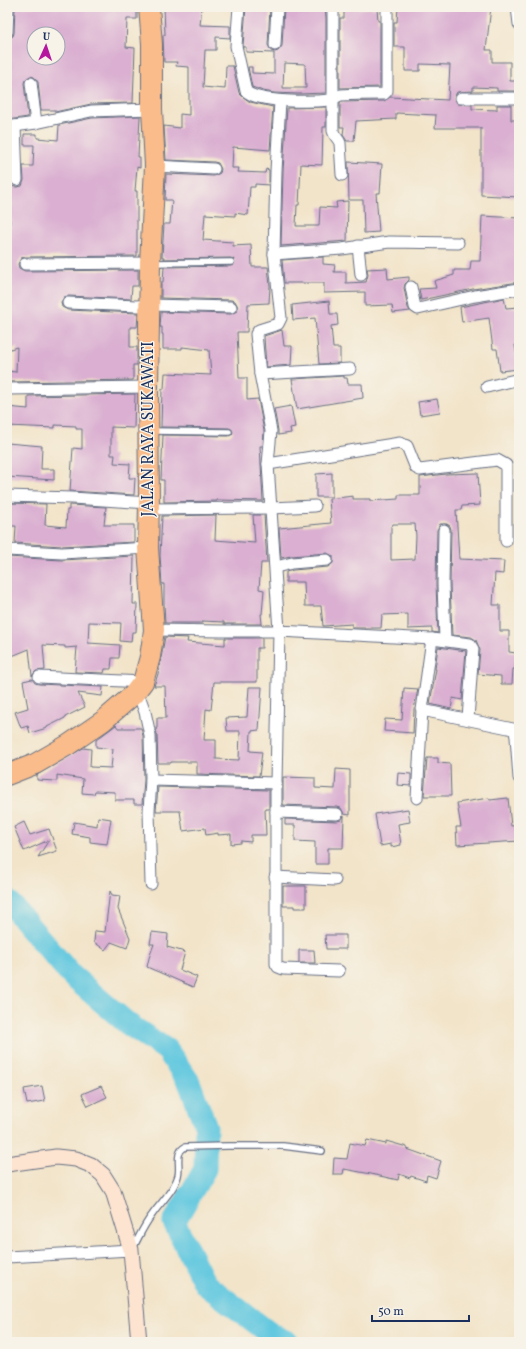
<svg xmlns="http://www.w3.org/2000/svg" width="526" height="1349" font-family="Vollkorn,serif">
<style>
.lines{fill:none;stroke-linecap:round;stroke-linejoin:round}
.river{stroke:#62c8df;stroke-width:23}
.building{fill:#daafd1;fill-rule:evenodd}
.lane-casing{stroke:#666e83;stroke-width:8}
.street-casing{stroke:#666e83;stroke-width:13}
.secondary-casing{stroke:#666e83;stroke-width:17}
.highway-casing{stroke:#666e83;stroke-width:22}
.lane{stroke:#fff;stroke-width:5.5}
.street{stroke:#fff;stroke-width:11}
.secondary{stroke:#fde4d0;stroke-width:15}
.highway{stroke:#f9bc8a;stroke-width:20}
.labels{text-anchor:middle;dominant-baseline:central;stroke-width:3;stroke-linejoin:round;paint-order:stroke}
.street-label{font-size:16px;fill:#1b2f5e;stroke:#f7f3e8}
</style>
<rect width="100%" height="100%" fill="#f7f3e8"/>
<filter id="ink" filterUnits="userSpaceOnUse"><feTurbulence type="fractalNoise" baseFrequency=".025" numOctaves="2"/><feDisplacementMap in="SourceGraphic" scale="8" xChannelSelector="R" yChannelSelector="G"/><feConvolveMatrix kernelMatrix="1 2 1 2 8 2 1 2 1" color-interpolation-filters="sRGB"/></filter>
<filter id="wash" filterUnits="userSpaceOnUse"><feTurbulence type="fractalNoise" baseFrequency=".012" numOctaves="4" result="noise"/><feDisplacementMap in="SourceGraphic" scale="16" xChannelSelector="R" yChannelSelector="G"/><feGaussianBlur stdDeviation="0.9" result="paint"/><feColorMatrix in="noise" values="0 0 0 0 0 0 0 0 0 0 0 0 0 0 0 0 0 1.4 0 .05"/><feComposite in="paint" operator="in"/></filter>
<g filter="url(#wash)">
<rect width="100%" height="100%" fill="#f2e4c9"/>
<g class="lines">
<path class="river" d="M7,900L72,976L128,1024L167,1050L189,1082L206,1127L205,1169L174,1222L205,1284L272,1335L287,1342"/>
</g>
<g id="blocks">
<g class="building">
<path d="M15,7H137V19H127L126,47L135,48L133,103L91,104L55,112V110H41L38,82L34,77L30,76L25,80L24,83L28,117L7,120V42H8V39L13,36L14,33ZM34,34H60L61,56H58V58H34Z"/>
<path d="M164,7H202L200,25L230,26V38L216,37V50H205L203,87L225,89L226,66H233L239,93L242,96L250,102L273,107L270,150L233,147L232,168H239L238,172L265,173L266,169L269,170V185L255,184V187H250L248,215L235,213V216L205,214L203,240L233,242V246L251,245L252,267H268L270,286L269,303L248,304L247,332H237L239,378H247V400L258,399L264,431L263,446H260L263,501L217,500V501L164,502V480H161L163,435L229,436L232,434L233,432L231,429L229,428L161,427L162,389H164L165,373L211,375L209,350L182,347V349H163V334H162V327H160L161,312L231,314L237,311L238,307L235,301L231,300L161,298V282H163L164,267L231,266L233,265L235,262L234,260L231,258L164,259V257H162L164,224H170L172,200H165L166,174L214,176L220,173L221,169L218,163L214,162L166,160L164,126L180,128V114L189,115V67L176,66L177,62H164L163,37V35H165Z"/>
<path d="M246,7H270L268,45L271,51L275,52L278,51L282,46L284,7H325L326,18V93L299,94L274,93L263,91L252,87L248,67H252V73L274,74V53L246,52V47H243V46ZM284,63L305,64L306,88H283Z"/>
<path d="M398,7H491L486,50H492V62H510V81H519V91H497V88L473,87V91L457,92L454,98L458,104L472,105V109L497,110V105H511V120H519V197L481,195V128H435L436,115L396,113V119L356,121L354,141H347L343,135L344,127H340V103L342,102L384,101L390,97L448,100L450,65L420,64V71H405V47H394V22H397Z"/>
<path d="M377,8L378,21H380V87L340,88V18H344V9Z"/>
<path d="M326,107V127H323L322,165L301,164L299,205H297L296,226H319L320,207L337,208L336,202L348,201L347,241L281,246L283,171L287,108Z"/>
<path d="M140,116L138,157H140V168L137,167L135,191H137V256L25,257L21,258L18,264L19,268L25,271L138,270V286H132L131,299L68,296L64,297L61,302L62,307L68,310L138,313L137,327H130V347H137V365H133V380L7,382V371L16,372L17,347L7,350L8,312H7V255H8L10,220H7V186L17,187L22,186L24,180L23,166H33L34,145H24V134H37V138L58,140L59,125L92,118Z"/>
<path d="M348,162L382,164L380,193H376L379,232L364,233L363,200H349Z"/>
<path d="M482,216L519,218V282L473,289L421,300L419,289L436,288L434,281L454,275V270H470L471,261H480Z"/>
<path d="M323,257V264L335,265L334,272H346V283L366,282L368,275L367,269L387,268L388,279L409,277V280L405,284L404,288L408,308L410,311L393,313L392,305L365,306V292L324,293V283H284L282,260Z"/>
<path d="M504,298L506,308L519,307V345H515L519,369L500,371L497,349H493L489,318L462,322L460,307Z"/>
<path d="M329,301L330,314H337L338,325L331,326L333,348H340V363L319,364L315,318L293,320L292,305Z"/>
<path d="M282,330L284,346H292L291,365L266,367L264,336Z"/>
<path d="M344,376V378H347L348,384H362L363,398L297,409L292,379Z"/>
<path d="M135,394L134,428L111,427V455H115L114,463L130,464L129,478H135L134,495L70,491L73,448L82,449V429H76V426L55,425V428L7,426V407L28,409V396Z"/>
<path d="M437,399L440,412L420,415L418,402Z"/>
<path d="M291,406L295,427L290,428L291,433L278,435V430L274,409Z"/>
<path d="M7,443L42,446L41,469H54V480L7,477Z"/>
<path d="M332,473V497H316V474Z"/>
<path d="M478,473L480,505L462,506L461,510H456L459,559L504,561L503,574L495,573L493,605H500V631H509V652L516,653L515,669H513L512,684H501V676L478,674L480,650L476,640L471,637L452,635L450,584L451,530L450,526L447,524H440L437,530L436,584L438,633L432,632V628L408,629V614L382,615L381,628H352V624L323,626L321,606H305L304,582H286V572L293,570L328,567L333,563V556L327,553L291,556L281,558L279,528L331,523L329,499L353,496V499H370V501L398,499V495H420V477L446,474ZM393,524H415L416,536L415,559L391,560V526H392Z"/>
<path d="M7,503L46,504L45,525L66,527L67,510H69V505L106,507L104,525H134V542L62,546L15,543L16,526H7Z"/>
<path d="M216,515L215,540L255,543L253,515H264L267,563H261L259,589L264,590L262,614H261L262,624H224V622L202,621V623H165L164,603V584H162L160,556L162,516Z"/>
<path d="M134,556L133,604H137L136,632H132L131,642L120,641L121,623L89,622L88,643L120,645L119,658H112L111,669H105L104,673L75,672L77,647L65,648V646L43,645L45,670L36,671L32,676L29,649L12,656L9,648H7V599L9,569H7V557L62,560Z"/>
<path d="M165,637L188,638L187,642L225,645V638H262V648H257V682H214L211,710L206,709L204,740H216V759L239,760L240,731H227L226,718L247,717L249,687H262L259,730L251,731L250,751L262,752L259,776L197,774V762H171V763H158L157,735L156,728H157V718H166L165,686H154L158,674Z"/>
<path d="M438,647L466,651L462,700L453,698L451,709L430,704L436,669H435Z"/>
<path d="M32,679L35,683L39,684L103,687L102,696L78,693L85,707L65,717V718L47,727V728L30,733L28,726L21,728L15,712L28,708L23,681Z"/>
<path d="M404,688L418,689L414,709L413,733L384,731L385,719L402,720Z"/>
<path d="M116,725L118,728H141L143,736L144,780L142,804H134V800H115V792L95,791L94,794L82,793L83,779L57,775V781L37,780V775L83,748L91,749L90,767L111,768L113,749L96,747V740Z"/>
<path d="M427,758H438V763L450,764L451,796H424Z"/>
<path d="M336,769L350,770V815L344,814L341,808L337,807L283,805V777L315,778V788L335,789Z"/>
<path d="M398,773L411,774V786L397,785Z"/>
<path d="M158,787L269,790V809H265L266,835H251V842L241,841V843L231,844V834L218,835V833L206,835L205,828L183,831L180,811H156Z"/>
<path d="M489,798L490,800L508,798L511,826L519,825V841L457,845L456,827H461L457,803Z"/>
<path d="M408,809L410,822L398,824L401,845L391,847V844L380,846L375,814Z"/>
<path d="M344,816L343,848H328V864H315V842L295,841V825H285V819L337,821L341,820Z"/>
<path d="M98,817L111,819L107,844L90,842V837L72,834L74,822L97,826Z"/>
<path d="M24,822L30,835L49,829L57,851L38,857L49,840L24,851L14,827Z"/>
<path d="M283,886H306V908H294V906H283Z"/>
<path d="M110,891L112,895L120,896L118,909L130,938L127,948L111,942L105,950L94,942L95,931L105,932Z"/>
<path d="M152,932L168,934L167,947L185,952L180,970L197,977L193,987L147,967L149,958L154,944H150Z"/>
<path d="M325,935H346V949H326Z"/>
<path d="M299,950H314L315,963H299Z"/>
<path d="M42,1086L45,1101L27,1104L24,1089Z"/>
<path d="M101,1086L107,1097L88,1106L82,1094Z"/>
<path d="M367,1140L386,1144V1141L407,1147V1149L441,1161L436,1178L427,1175L426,1181L411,1176L410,1178L399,1174L398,1180L371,1174L344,1169L343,1174H333L334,1158L347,1159L350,1143L365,1146Z"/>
</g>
</g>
</g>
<g filter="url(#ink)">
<use href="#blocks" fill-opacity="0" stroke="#666e83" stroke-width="1"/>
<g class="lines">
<g class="lane-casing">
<g id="lane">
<path d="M153,263L231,262"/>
<path d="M151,431L229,432"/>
<path d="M133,1248C139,1237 144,1225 152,1215C160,1203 174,1191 178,1176C181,1166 174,1153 185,1147L228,1146H283L322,1151"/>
</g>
</g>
<g class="street-casing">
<g id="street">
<path d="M239,7L236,46L246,91C257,103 313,102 330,100C334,99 337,96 341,95C355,94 370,94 384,94L387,91V7"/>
<path d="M333,7V131C334,136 338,138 340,143L342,175"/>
<path d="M517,7L519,24"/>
<path d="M7,32L8,7"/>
<path d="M275,45L277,7"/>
<path d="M31,83L36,123"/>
<path d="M461,98H519"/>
<path d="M15,126L17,180"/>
<path d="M7,127L36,123L91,111L152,109"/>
<path d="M155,166L214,169"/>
<path d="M358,246L361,275"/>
<path d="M274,254L342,249L389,242L458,243"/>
<path d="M25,264L150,263"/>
<path d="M411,287L415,307L418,309L475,296L519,289"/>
<path d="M68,303L137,306L150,305L231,307"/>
<path d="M350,369L260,374L271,431L268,464L279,631L432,639L470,644L473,649L468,719"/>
<path d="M260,374L256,334L259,330L278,324L281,318L274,254L276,171L280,101"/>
<path d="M487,387L519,379"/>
<path d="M7,389L148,387"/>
<path d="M268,464L400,443L407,446L415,466L416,468L420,470L497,460L506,465V541"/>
<path d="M7,496L72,498L149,503"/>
<path d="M148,509L271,508L315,506"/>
<path d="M444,530L443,584L445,640"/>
<path d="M7,550L62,553L148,548"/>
<path d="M276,567L292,563L327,560"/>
<path d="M154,630L221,631H279L276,783V964L278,967L283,969L339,971"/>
<path d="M39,677L143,682"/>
<path d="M133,695L141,701L145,712L150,735L151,780L149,811L151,884"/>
<path d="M422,710L513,729L515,732L516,737L519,778"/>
<path d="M151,780L276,783"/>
<path d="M417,798L422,710L432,639"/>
<path d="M276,812L337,814"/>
<path d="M275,877L335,880"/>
<path d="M7,1257L131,1250"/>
</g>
</g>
<g class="secondary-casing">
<path id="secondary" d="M7,1164L56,1157L76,1159L91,1165L103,1175L113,1191L131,1250L139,1342"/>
</g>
<g class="highway-casing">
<path id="highway" d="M7,775L35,764L68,745L103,721L133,695L143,682L150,657L154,630L148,548L149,503L148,387L150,263L155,166L152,109V44L149,7"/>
</g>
<use href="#lane" class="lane"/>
<use href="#street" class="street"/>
<use href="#secondary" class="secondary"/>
<use href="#highway" class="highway"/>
</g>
</g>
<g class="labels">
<g class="street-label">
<text transform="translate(149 429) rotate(-90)">JALAN RAYA SUKAWATI</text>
</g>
</g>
<rect width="526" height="1349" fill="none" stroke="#f7f3e8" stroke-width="24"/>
<g transform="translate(46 46) rotate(3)"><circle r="19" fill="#f7f3e8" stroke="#9fa5b1"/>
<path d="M0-3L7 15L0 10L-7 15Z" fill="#b5179e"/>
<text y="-6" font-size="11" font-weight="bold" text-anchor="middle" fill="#1b2f5e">U</text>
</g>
<path d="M372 1315v6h97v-6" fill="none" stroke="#1b2f5e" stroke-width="2"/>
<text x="378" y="1315" font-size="12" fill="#1b2f5e" stroke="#f7f3e8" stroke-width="3" paint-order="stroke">50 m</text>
</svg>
